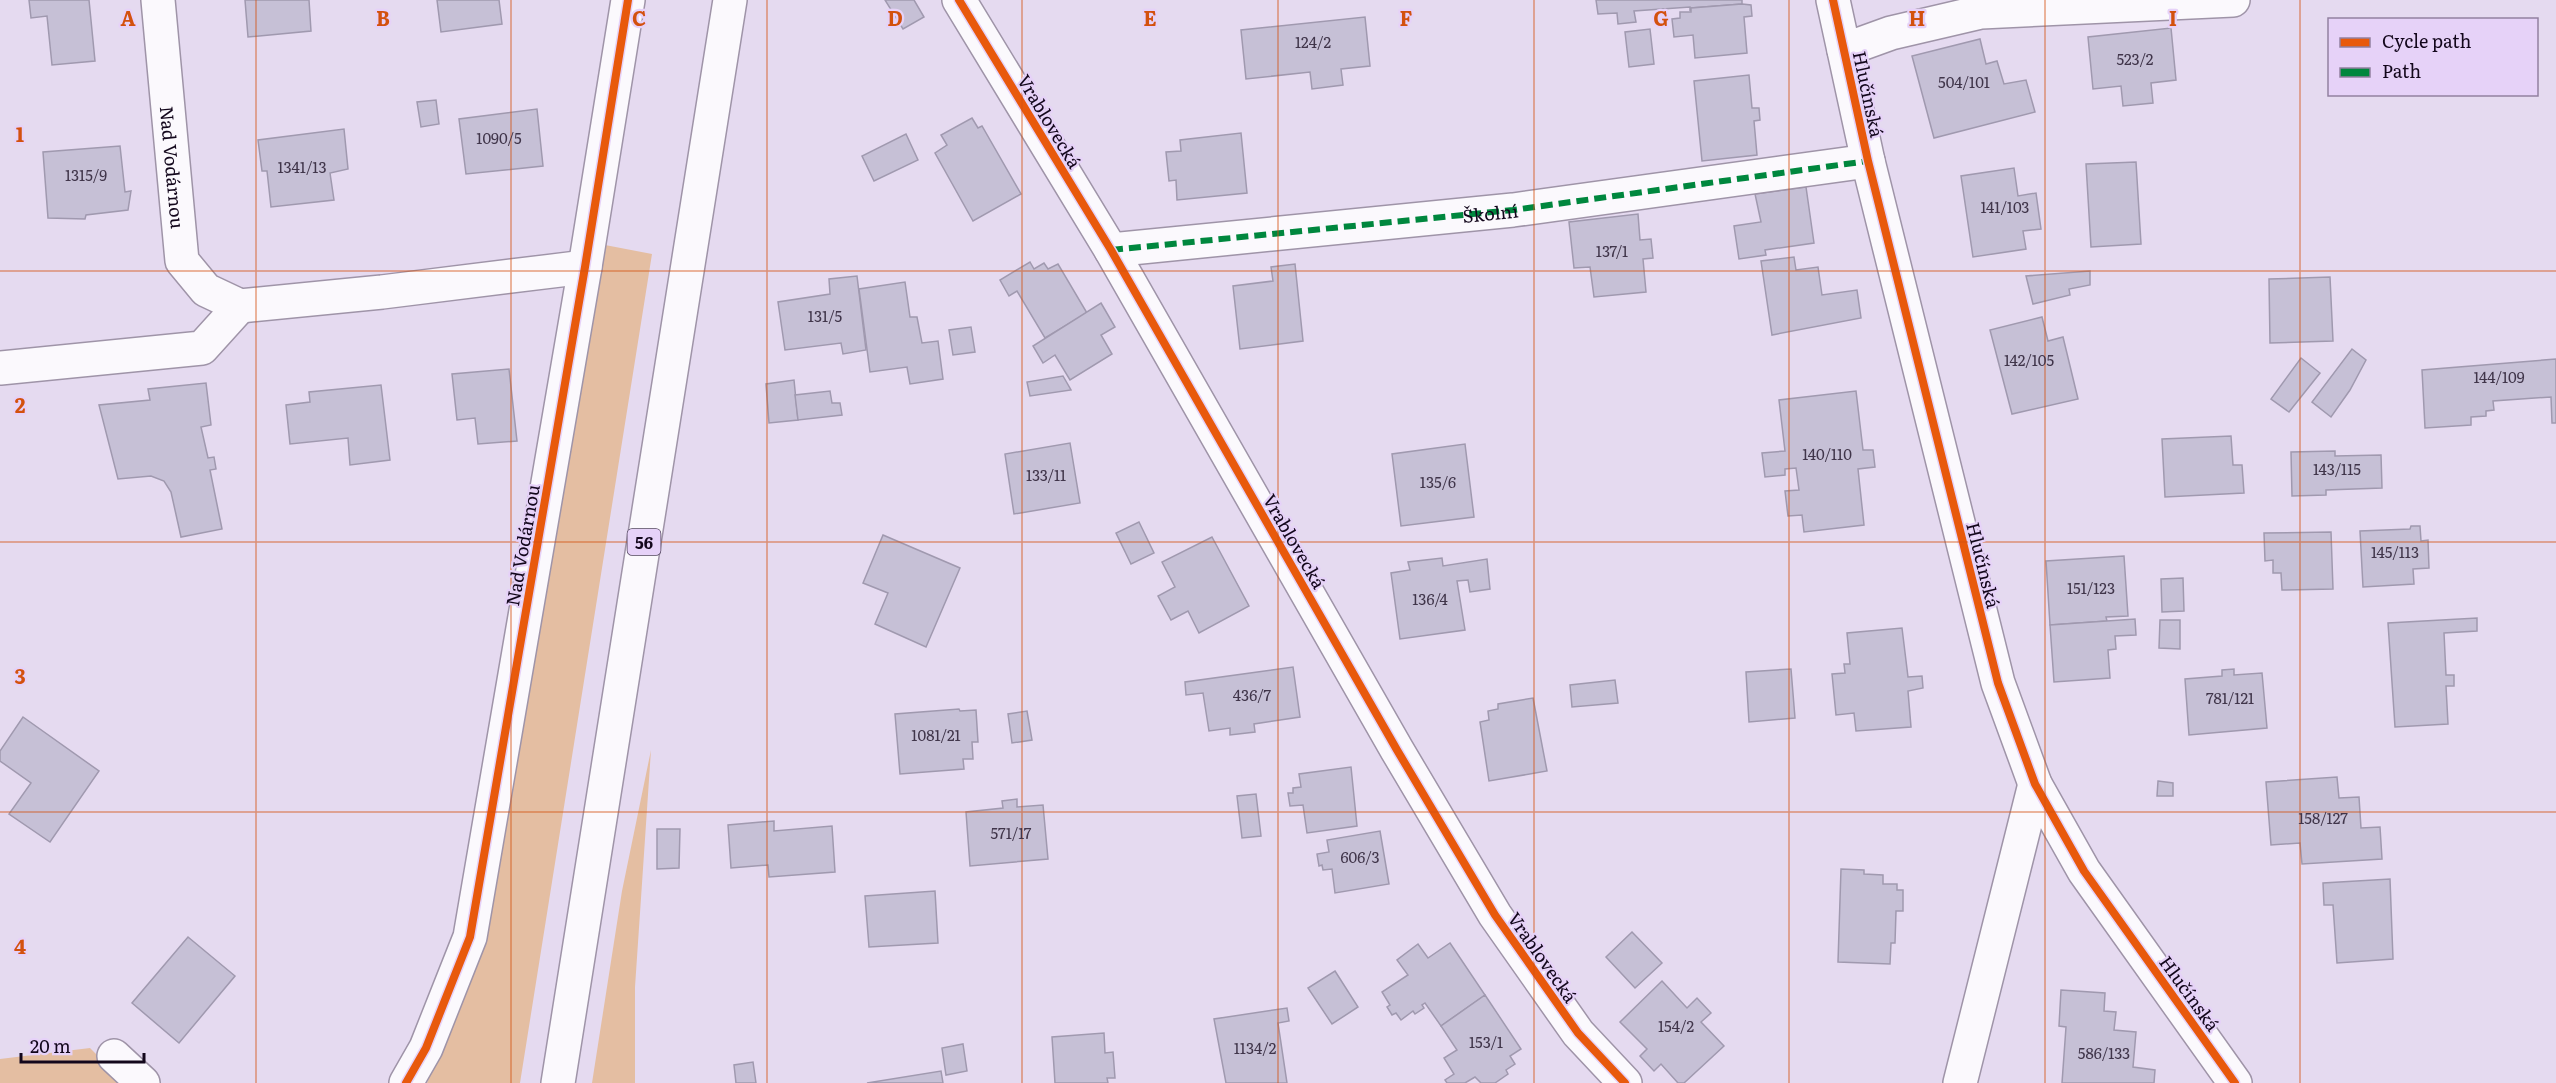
<svg xmlns="http://www.w3.org/2000/svg" width="2556" height="1083" font-family="Literata,serif">
<style>
.green{fill:#e4bea2}
.building{fill:#c6c0d6;stroke:#a099af;stroke-width:1.5}
.lines{fill:none;stroke-linecap:round;stroke-linejoin:round}
.minor-casing{stroke:#9f94a8;stroke-width:36}
.major-casing{stroke:#9f94a8;stroke-width:36}
.minor{stroke:#fbf9fd;stroke-width:33}
.major{stroke:#fbf9fd;stroke-width:33}
.quiet{stroke:#00873e;stroke-width:6;stroke-dasharray:12 6;stroke-linecap:butt}
.cycleway-casing{stroke:#e6d2f8;stroke-width:11}
.cycleway{stroke:#e8590c;stroke-width:8}
.grid{fill:none;stroke:#d3510e;stroke-width:1.5;stroke-opacity:0.55}
.labels{text-anchor:middle;dominant-baseline:central;stroke-width:4.5;stroke-linejoin:round;paint-order:stroke}
.number-label{font-size:15px;fill:#40354a}
.shield{fill:#e6d2f8;stroke:#52445e;stroke-width:1.5}
.shield-label{font-size:16px;font-weight:bold;fill:#13071c}
.street-label{font-size:18px;fill:#13071c;stroke:#e6d2f8}
.grid-label{font-size:20px;text-anchor:middle;font-weight:bold;fill:#d3510e;stroke:#e6d2f8;stroke-width:4.5;stroke-linejoin:round;paint-order:stroke}
</style>
<rect width="100%" height="100%" fill="#e5daf0"/>
<g class="green">
<path d="M605,245L652,254L520,1083H427L470,981L496,883Z"/>
<path d="M651,750L635,987V1083H592L622,891Z"/>
<path d="M90,1048L125,1083H0V1059Z"/>
</g>
<g class="building">
<path d="M29,0H89L95,61L52,65L47,16L31,18Z"/>
<path d="M245,0H309L311,31L248,37Z"/>
<path d="M437,0H499L502,24L441,32Z"/>
<path d="M885,0H914L924,17L903,29Z"/>
<path d="M1596,0H1742V4L1691,8L1690,11V7L1634,11L1636,22L1618,24L1617,13L1598,14Z"/>
<path d="M1742,4L1751,5L1752,16L1744,17L1747,53L1695,58L1693,35L1674,37L1672,19L1680,18V12H1691V8Z"/>
<path d="M1365,17L1370,66L1341,69L1343,85L1312,89L1310,72L1246,79L1241,30Z"/>
<path d="M2171,28L2176,80L2151,83L2153,103L2123,106L2121,86L2093,89L2088,37Z"/>
<path d="M1650,29L1654,64L1629,67L1625,32Z"/>
<path d="M1980,39L1986,64L1997,61L2004,84L2026,80L2035,112L1934,138L1912,56Z"/>
<path d="M1749,75L1752,108H1759L1760,120L1754,121L1757,155L1702,161L1694,81Z"/>
<path d="M436,100L439,124L421,127L417,102Z"/>
<path d="M537,109L543,166L466,174L459,119Z"/>
<path d="M972,118L978,128L982,126L1021,194L973,221L935,153L947,145L941,135Z"/>
<path d="M344,129L348,169L330,173L334,200L271,207L267,171H262L258,140Z"/>
<path d="M1241,133L1247,193L1177,200L1176,180L1169,181L1166,152L1181,151L1180,140Z"/>
<path d="M906,134L918,160L874,181L862,156Z"/>
<path d="M120,146L125,192L131,191L128,210L86,215L85,219L48,218L43,152Z"/>
<path d="M2136,162L2141,244L2091,247L2086,164Z"/>
<path d="M2014,168L2018,196L2036,193L2041,229L2023,231L2026,249L1973,257L1961,176Z"/>
<path d="M1806,187L1814,243L1765,250L1766,255L1739,259L1734,226L1761,222L1755,194Z"/>
<path d="M1638,214L1640,240L1651,239L1653,258L1643,259L1646,292L1594,297L1590,267L1574,268L1569,222Z"/>
<path d="M1794,257L1796,270L1818,267L1822,295L1857,290L1861,318L1772,335L1761,261Z"/>
<path d="M1030,262L1034,269L1044,263L1048,269L1058,264L1087,313L1045,338L1017,291L1009,296L1000,280Z"/>
<path d="M1295,264L1303,341L1240,349L1233,286L1273,281L1271,267Z"/>
<path d="M2090,271V285L2069,289L2070,295L2033,304L2026,276Z"/>
<path d="M857,276L866,350L843,354L841,343L785,350L778,302L830,294L829,279Z"/>
<path d="M2330,277L2333,341L2270,343L2269,279Z"/>
<path d="M905,282L910,317H917L922,343L938,341L943,379L910,384L907,367L870,372L859,289Z"/>
<path d="M1101,303L1115,327L1101,335L1112,354L1070,380L1055,355L1043,363L1033,346Z"/>
<path d="M2042,317L2048,341L2063,337L2078,399L2012,414L1990,330Z"/>
<path d="M971,327L975,352L953,355L949,330Z"/>
<path d="M2352,349L2366,360L2350,390L2331,417L2312,402Z"/>
<path d="M2301,358L2320,373L2289,412L2271,399Z"/>
<path d="M2556,359V423H2552L2551,397L2493,401L2494,410L2486,411V416L2471,417V425L2425,428L2422,370Z"/>
<path d="M509,369L517,441L478,444L475,418L457,420L452,374Z"/>
<path d="M1063,376L1071,390L1030,396L1027,382Z"/>
<path d="M794,380L798,420L769,423L766,384Z"/>
<path d="M206,383L211,425L201,427L208,458L214,457L216,469L210,470L222,529L181,537L171,492L164,481L151,476L118,479L99,405L150,400L148,389Z"/>
<path d="M381,385L390,460L350,465L348,438L290,444L286,405L310,402L309,392Z"/>
<path d="M830,391L832,403H840L842,415L798,420L795,395Z"/>
<path d="M1856,391L1863,450H1873L1875,467L1858,469L1864,525L1804,532L1802,515L1788,516L1785,491L1799,490L1796,468L1785,469V475L1765,477L1762,453L1785,451L1779,400Z"/>
<path d="M2231,436L2233,465H2242L2244,493L2165,497L2162,439Z"/>
<path d="M1070,443L1080,503L1014,514L1005,454Z"/>
<path d="M1465,444L1474,517L1401,526L1392,454Z"/>
<path d="M2335,451V456L2381,455L2382,488L2326,490V495L2292,496L2291,452Z"/>
<path d="M1139,522L1154,553L1131,564L1116,533Z"/>
<path d="M2411,526H2420L2421,541L2428,540L2429,568L2413,569L2414,584L2363,587L2360,531L2410,529Z"/>
<path d="M2331,532L2333,589L2282,590L2281,573H2273V560L2265,561L2264,533Z"/>
<path d="M883,535L960,568L926,647L875,624L888,593L863,583Z"/>
<path d="M1212,537L1249,606L1199,633L1188,611L1171,620L1158,596L1175,587L1162,562Z"/>
<path d="M2124,556L2128,616L2106,617L2107,621L2050,625L2046,561Z"/>
<path d="M1442,558L1443,566L1487,559L1490,589L1470,592L1468,580L1457,581L1465,630L1400,639L1391,573L1410,570L1408,562Z"/>
<path d="M2183,578L2184,611L2162,612L2161,579Z"/>
<path d="M2477,618V631L2444,633L2446,675H2454V686H2446L2448,724L2395,727L2388,623Z"/>
<path d="M2135,619L2136,635L2115,636L2116,649L2108,650L2110,678L2054,682L2050,625Z"/>
<path d="M2160,620H2180V649L2159,648Z"/>
<path d="M1902,628L1908,677L1922,676L1923,688L1908,691L1911,727L1856,731L1854,713L1836,715L1832,674L1845,673L1844,664H1850L1847,633Z"/>
<path d="M1293,667L1300,717L1254,724L1255,732L1230,735V728L1209,731L1203,693L1186,695L1185,682Z"/>
<path d="M1791,669L1795,718L1749,722L1746,672Z"/>
<path d="M2234,669V675L2262,673L2267,728L2189,735L2185,679L2222,676V670Z"/>
<path d="M1615,680L1618,703L1572,707L1570,685Z"/>
<path d="M1533,698L1547,771L1489,781L1480,722L1489,720L1488,711L1498,709V704Z"/>
<path d="M959,709L960,711L976,710L978,742H972L973,759H963L964,769L900,774L895,714Z"/>
<path d="M1027,711L1032,740L1012,743L1008,714Z"/>
<path d="M23,717L99,771L50,842L9,814L31,783L0,761V751Z"/>
<path d="M1351,767L1357,826L1307,833L1303,805L1290,806L1288,793H1293V788L1301,787L1299,774Z"/>
<path d="M2337,777L2339,798L2359,797L2361,828L2380,827L2382,859L2302,864L2300,843L2271,845L2266,782Z"/>
<path d="M2158,781L2173,783V796H2157Z"/>
<path d="M1256,794L1261,836L1242,838L1237,796Z"/>
<path d="M1017,799V807L1043,805L1048,859L970,866L966,812L1003,808L1002,801Z"/>
<path d="M774,821V831L832,826L835,872L769,877L768,865L731,868L728,825Z"/>
<path d="M657,829H680L679,868L657,869Z"/>
<path d="M1380,831L1389,884L1335,893L1332,869L1323,870L1322,865L1319,866L1317,854L1329,852L1327,840Z"/>
<path d="M1841,869L1864,870V874L1883,875V884H1897V890H1903V911H1896L1895,943H1891L1890,964L1838,962Z"/>
<path d="M2390,879L2393,959L2337,963L2333,905H2324L2323,883Z"/>
<path d="M935,891L938,943L869,947L865,896Z"/>
<path d="M1632,932L1662,963L1635,988L1606,957Z"/>
<path d="M188,937L235,976L179,1043L132,1003Z"/>
<path d="M1450,943L1485,995L1441,1026L1425,1003L1422,1005L1424,1008L1415,1014L1413,1011L1401,1020L1396,1013L1392,1015L1387,1007L1390,1005L1382,992L1408,975L1397,960L1418,944L1428,958Z"/>
<path d="M1335,971L1358,1007L1332,1024L1308,988Z"/>
<path d="M1662,981L1687,1008L1697,998L1711,1013L1701,1022L1724,1046L1684,1083H1678L1661,1064L1654,1071L1640,1056L1647,1049L1620,1022Z"/>
<path d="M2061,990L2105,993L2104,1011L2116,1012L2114,1030L2136,1032L2133,1067L2155,1070L2154,1083H2062L2066,1027L2059,1026Z"/>
<path d="M1485,995L1521,1049L1510,1056L1515,1064L1506,1070L1508,1074L1495,1083H1481L1475,1077L1465,1083H1447L1445,1080L1454,1074L1444,1058L1457,1050L1441,1026Z"/>
<path d="M1287,1008L1289,1021L1278,1023L1287,1083H1226L1214,1019Z"/>
<path d="M1104,1033L1105,1053L1113,1052L1115,1078H1107L1108,1083H1055L1052,1037Z"/>
<path d="M963,1044L967,1071L946,1075L942,1048Z"/>
<path d="M753,1062L756,1083H736L734,1065Z"/>
<path d="M941,1071L943,1083H867Z"/>
</g>
<g class="lines">
<g class="minor-casing">
<g id="minor">
<path id="s1" d="M158,0L182,261L206,290L240,306L382,292L585,267"/>
<path d="M959,0L1111,250L1397,750L1495,915L1578,1033L1625,1083"/>
<path d="M1833,0L1868,161L1998,683L2035,784L2084,871L2235,1083"/>
<path d="M1844,50L1891,33L1981,12L2233,0"/>
<path id="s2" d="M1111,250L1513,210L1868,161"/>
<path d="M0,368L202,348L240,306"/>
<path d="M114,1056L143,1083"/>
<path d="M406,1083L426,1048L470,937L585,267L628,0"/>
<path d="M1960,1083L2035,784"/>
</g>
</g>
<g class="major-casing">
<path id="major" d="M558,1083L730,0"/>
</g>
<use href="#minor" class="minor"/>
<use href="#major" class="major"/>
<path class="quiet" d="M1111,250L1513,210L1868,161"/>
<g class="cycleway-casing">
<g id="cycleway">
<path d="M959,0L1111,250L1397,750L1495,915L1578,1033L1625,1083"/>
<path d="M1833,0L1868,161L1998,683L2035,784L2084,871L2235,1083"/>
<path d="M406,1083L426,1048L470,937L585,267L628,0"/>
</g>
</g>
<use href="#cycleway" class="cycleway"/>
</g>
<path class="grid" d="M256,0V1083M511,0V1083M767,0V1083M1022,0V1083M1278,0V1083M1534,0V1083M1789,0V1083M2045,0V1083M2300,0V1083M0,271H2556M0,542H2556M0,812H2556"/>
<g class="labels">
<g class="number-label">
<text x="1313" y="41">124/2</text>
<text x="2135" y="58">523/2</text>
<text x="1964" y="81">504/101</text>
<text x="499" y="137">1090/5</text>
<text x="302" y="166">1341/13</text>
<text x="86" y="174">1315/9</text>
<text x="2005" y="206">141/103</text>
<text x="1612" y="250">137/1</text>
<text x="825" y="315">131/5</text>
<text x="2029" y="359">142/105</text>
<text x="2499" y="376">144/109</text>
<text x="1827" y="453">140/110</text>
<text x="2337" y="468">143/115</text>
<text x="1046" y="474">133/11</text>
<text x="1438" y="481">135/6</text>
<text x="2395" y="551">145/113</text>
<text x="2091" y="587">151/123</text>
<text x="1430" y="598">136/4</text>
<text x="1252" y="694">436/7</text>
<text x="2230" y="697">781/121</text>
<text x="936" y="734">1081/21</text>
<text x="2323" y="817">158/127</text>
<text x="1011" y="832">571/17</text>
<text x="1360" y="856">606/3</text>
<text x="1676" y="1025">154/2</text>
<text x="1486" y="1041">153/1</text>
<text x="1255" y="1047">1134/2</text>
<text x="2104" y="1052">586/133</text>
</g>
<rect class="shield" x="627.5" y="529" width="33" height="26" rx="4.5"/>
<g class="shield-label">
<text x="644" y="542">56</text>
</g>
<g class="street-label">
<text transform="translate(1869 94) rotate(78)">Hlučínská</text>
<text transform="translate(1050 121) rotate(59)">Vrablovecká</text>
<text stroke="none"><textPath href="#s1" startOffset="168">Nad Vodárnou</textPath></text>
<text stroke="none"><textPath href="#s2" startOffset="381">Školní</textPath></text>
<text transform="translate(1295 541) rotate(60)">Vrablovecká</text>
<text transform="translate(522 545) rotate(-80)">Nad Vodárnou</text>
<text transform="translate(1984 565) rotate(76)">Hlučínská</text>
<text transform="translate(1543 957) rotate(55)">Vrablovecká</text>
<text transform="translate(2190 993) rotate(54)">Hlučínská</text>
</g>
</g>
<g class="grid-label">
<text x="128" y="26">A</text>
<text x="383" y="26">B</text>
<text x="639" y="26">C</text>
<text x="895" y="26">D</text>
<text x="1150" y="26">E</text>
<text x="1406" y="26">F</text>
<text x="1661" y="26">G</text>
<text x="1917" y="26">H</text>
<text x="2173" y="26">I</text>
<text x="20" y="142">1</text>
<text x="20" y="413">2</text>
<text x="20" y="684">3</text>
<text x="20" y="954">4</text>
</g>
<rect x="2328" y="18" width="210" height="78" fill="#e6d2f8" stroke="#9281a0" stroke-width="1.5"/>
<rect x="2340" y="38" width="30" height="9" fill="#e8590c" stroke="#9281a0" stroke-width="1.5"/>
<text x="2382" y="48" font-size="18" fill="#13071c">Cycle path</text>
<rect x="2340" y="68" width="30" height="9" fill="#00873e" stroke="#9281a0" stroke-width="1.5"/>
<text x="2382" y="78" font-size="18" fill="#13071c">Path</text>
<path d="M21 1053v9h123v-9" fill="none" stroke="#13071c" stroke-width="3"/>
<text x="30" y="1053" font-size="18" fill="#13071c" stroke="#e6d2f8" stroke-width="4.5" paint-order="stroke">20 m</text>
</svg>
